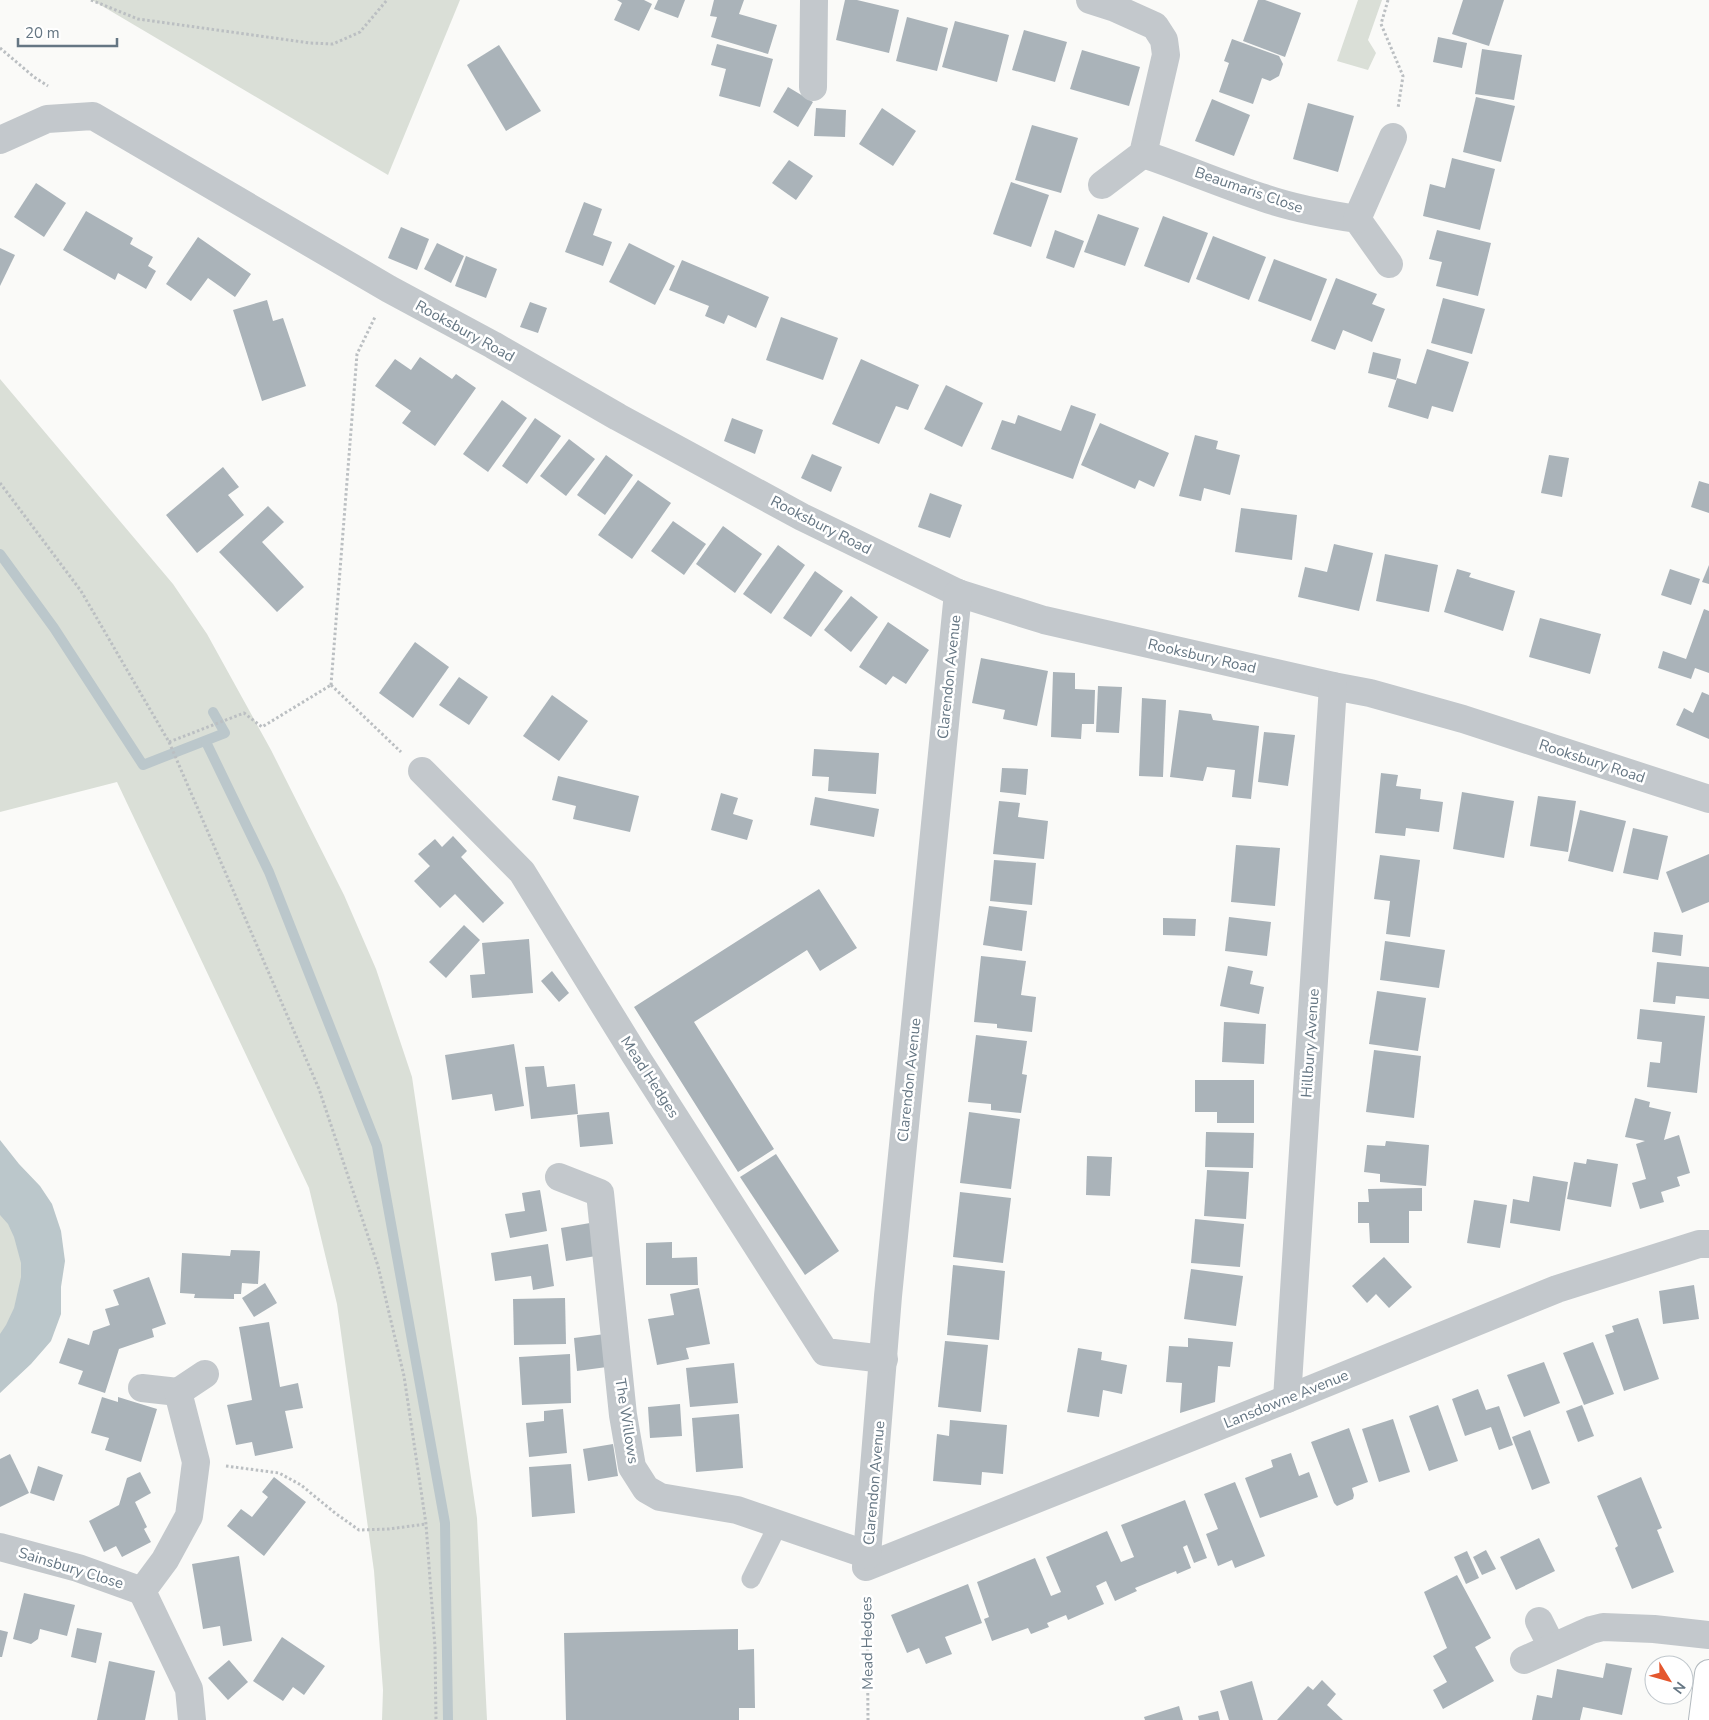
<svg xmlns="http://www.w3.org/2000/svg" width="1709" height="1720" font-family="'Nunito Sans',sans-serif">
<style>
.green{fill:#dadfd7}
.water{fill:#bbc7cb}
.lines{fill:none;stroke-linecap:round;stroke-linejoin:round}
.stream{stroke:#bbc7cb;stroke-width:10}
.building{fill:#aab3b9}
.secondary-casing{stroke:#b3babf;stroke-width:30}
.path{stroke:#bbbfc2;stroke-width:3;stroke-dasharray:2.5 2.5;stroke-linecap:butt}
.lane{stroke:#c3c8cc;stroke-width:19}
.street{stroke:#c3c8cc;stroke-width:28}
.secondary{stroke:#fff;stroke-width:28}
.labels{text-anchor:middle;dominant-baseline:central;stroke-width:5;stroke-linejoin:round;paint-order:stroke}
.street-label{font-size:15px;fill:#657683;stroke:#fff}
</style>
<rect width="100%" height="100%" fill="#fafaf8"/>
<g class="green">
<path d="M92,0H460L388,175Z"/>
<path d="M1358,0H1382L1368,40L1376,53L1368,70L1337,61Z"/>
<path d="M0,379L173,584L207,634L271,750L344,895L376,969L412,1077L477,1518L487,1720H382L383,1690L374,1571L337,1304L309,1188L117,782L0,812Z"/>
<path d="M0,1179L38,1250L0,1369Z"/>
</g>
<path class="water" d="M0,1140L19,1164L40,1186L52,1204L61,1231L65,1261L61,1287V1314L51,1341L31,1364L0,1393V1334L6,1325L14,1308L21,1277V1263L14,1237L8,1224L0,1215Z"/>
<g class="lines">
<g class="stream">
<path d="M0,554L54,628L143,765L225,733L213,712"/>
<path d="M206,742L269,872L377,1146L445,1523L448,1720"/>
</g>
</g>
<g class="building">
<path d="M617,0H644L652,4L639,31L614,20L622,3Z"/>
<path d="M658,0H685L678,18L654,9Z"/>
<path d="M714,0H744L739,14L777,25L768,54L711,37L717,17L710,16Z"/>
<path d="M845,0H857L899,10L889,53L836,40Z"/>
<path d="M1258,0H1265L1301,13L1285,57L1243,41Z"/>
<path d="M1463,0H1504L1489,46L1452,34Z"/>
<path d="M907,17L948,28L937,71L896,61Z"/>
<path d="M955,21L1009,35L997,82L942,67Z"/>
<path d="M1024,30L1067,42L1055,82L1012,70Z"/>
<path d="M1438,37L1467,43L1462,68L1433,62Z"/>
<path d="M1232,39L1279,56L1283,64L1279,76L1270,81L1262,78L1253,104L1219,92L1229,63L1224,61Z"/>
<path d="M717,44L773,59L760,107L719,96L726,69L711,65Z"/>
<path d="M499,45L541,111L506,131L467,65Z"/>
<path d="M1482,49L1522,55L1514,100L1475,94Z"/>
<path d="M1082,50L1140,67L1129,106L1070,89Z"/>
<path d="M788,87L813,102L798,127L773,112Z"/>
<path d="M1476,97L1515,106L1501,162L1463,152Z"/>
<path d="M1212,99L1250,115L1234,156L1195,141Z"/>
<path d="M1308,103L1354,116L1338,172L1293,159Z"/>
<path d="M816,108L846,110L845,137L814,136Z"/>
<path d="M882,108L916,131L893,166L859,144Z"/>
<path d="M1032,125L1078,138L1061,193L1015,180Z"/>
<path d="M1452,158L1495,169L1480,230L1423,216L1430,184L1445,188Z"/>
<path d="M789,160L813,176L796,200L772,183Z"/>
<path d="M1011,182L1049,195L1031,247L993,234Z"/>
<path d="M36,183L66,203L44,237L14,217Z"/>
<path d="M584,202L602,209L593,235L612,242L603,266L565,252Z"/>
<path d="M86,211L133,238L130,244L153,257L148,266L156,271L146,289L118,273L115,280L63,250Z"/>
<path d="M1098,214L1139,228L1125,266L1084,252Z"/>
<path d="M1163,216L1208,233L1189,283L1144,266Z"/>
<path d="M401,227L429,239L417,270L388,258Z"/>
<path d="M1055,230L1084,241L1074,268L1046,258Z"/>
<path d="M1437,230L1491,243L1478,296L1436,286L1442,262L1429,259Z"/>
<path d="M1213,236L1266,257L1249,300L1196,279Z"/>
<path d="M198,237L251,274L235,297L208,278L191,301L166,284Z"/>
<path d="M437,243L464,256L451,283L424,269Z"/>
<path d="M629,243L675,266L655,305L609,282Z"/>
<path d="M0,248L15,255L0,286Z"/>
<path d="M466,256L497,269L486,298L455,286Z"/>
<path d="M1274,259L1327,279L1311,321L1258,301Z"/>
<path d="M682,260L769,297L756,328L728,315L724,324L705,316L709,306L669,290Z"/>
<path d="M1336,278L1377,294L1372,304L1385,309L1372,342L1343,330L1335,350L1311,341Z"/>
<path d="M1443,298L1485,309L1472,354L1431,343Z"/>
<path d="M267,300L273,321L283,318L306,386L262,401L233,310Z"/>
<path d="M530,302L547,308L538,333L520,327Z"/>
<path d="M781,317L838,338L823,380L766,360Z"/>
<path d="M1427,349L1469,362L1453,412L1432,406L1428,419L1388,407L1397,378L1416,384Z"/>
<path d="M1373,352L1401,359L1396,380L1368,373Z"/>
<path d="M420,357L452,379L456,374L476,388L435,446L402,423L411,411L375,386L395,359L411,370Z"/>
<path d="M861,359L919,385L908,410L896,406L879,444L832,424Z"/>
<path d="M946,385L983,403L962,447L924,429Z"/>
<path d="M502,400L527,418L488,472L463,454Z"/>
<path d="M1071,405L1096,414L1073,479L991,449L1002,420L1015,424L1018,415L1061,431Z"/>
<path d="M535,418L561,436L527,484L502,466Z"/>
<path d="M732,418L763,430L755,454L724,441Z"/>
<path d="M1100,423L1169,453L1154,487L1139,480L1135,489L1081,465Z"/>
<path d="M1195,435L1218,441L1216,449L1240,455L1230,495L1204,488L1201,501L1179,496Z"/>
<path d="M569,439L595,459L566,496L540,476Z"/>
<path d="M812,454L842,467L831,492L801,478Z"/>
<path d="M606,455L633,475L605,515L577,495Z"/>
<path d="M1549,455L1569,458L1562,497L1541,493Z"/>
<path d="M223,467L239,487L228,495L244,515L197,553L166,515Z"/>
<path d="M638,480L671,503L632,559L598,535Z"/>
<path d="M1699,481L1709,484V513L1691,507Z"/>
<path d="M930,493L962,505L950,538L918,527Z"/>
<path d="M268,506L284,522L262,542L304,587L277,612L219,552Z"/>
<path d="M1241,508L1297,515L1292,560L1235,552Z"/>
<path d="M673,521L706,544L684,575L651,551Z"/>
<path d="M723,526L762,554L735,593L696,564Z"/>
<path d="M1334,544L1373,553L1359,611L1298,597L1305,567L1327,572Z"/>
<path d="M778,545L805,565L771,614L743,594Z"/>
<path d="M1385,554L1438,565L1429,612L1376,601Z"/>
<path d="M1709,565V584L1702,582Z"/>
<path d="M1457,569L1471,573L1469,577L1515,591L1503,631L1444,612Z"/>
<path d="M1670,569L1700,579L1691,605L1661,595Z"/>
<path d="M815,571L843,591L811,637L783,618Z"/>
<path d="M851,596L878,617L851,652L824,630Z"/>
<path d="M1704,609L1709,611V673L1695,668L1691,679L1658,668L1663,651L1686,659Z"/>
<path d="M1540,618L1601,634L1590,674L1529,657Z"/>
<path d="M888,622L929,650L906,684L893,676L886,685L859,667Z"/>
<path d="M415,642L449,667L413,718L379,693Z"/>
<path d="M981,658L1048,671L1037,726L1003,719L1005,710L972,703Z"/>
<path d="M1053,672L1075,673V689L1095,690L1094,724H1082L1081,739L1051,737Z"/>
<path d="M459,677L488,697L469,725L439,705Z"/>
<path d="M1098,686L1122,687L1119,733L1096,732Z"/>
<path d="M1702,692L1709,695V739L1676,725L1684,708L1693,713Z"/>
<path d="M552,695L588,721L559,761L523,736Z"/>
<path d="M1142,698L1166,700L1163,777L1139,776Z"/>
<path d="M1179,710L1211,714L1213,720L1259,726L1251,799L1232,797L1235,770L1207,767L1203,781L1170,777Z"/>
<path d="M1264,732L1295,735L1288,786L1258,782Z"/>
<path d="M814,749L879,753L876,794L828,791L829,777L812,776Z"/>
<path d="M1002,768L1028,769L1026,795L1000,792Z"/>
<path d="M1381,773L1398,775L1396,786L1421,789L1420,799L1443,802L1439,832L1406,828L1405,836L1375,833Z"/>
<path d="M558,776L639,796L630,832L573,819L576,806L552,800Z"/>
<path d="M1462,792L1514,801L1504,858L1453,849Z"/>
<path d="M721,793L738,798L733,814L753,820L747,840L711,830Z"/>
<path d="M1538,796L1576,801L1568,852L1530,846Z"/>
<path d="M815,797L879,809L874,837L810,825Z"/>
<path d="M999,801L1020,803L1018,817L1048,821L1044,859L993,854Z"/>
<path d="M1580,810L1626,821L1613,872L1568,861Z"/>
<path d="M1633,828L1668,836L1658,880L1623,873Z"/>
<path d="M453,836L467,851L461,857L504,903L483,923L455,894L440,908L414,881L430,866L418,854L435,839L442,847Z"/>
<path d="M1236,845L1280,848L1275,906L1231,902Z"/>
<path d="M1709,854V902L1682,913L1666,872Z"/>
<path d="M1380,855L1420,860L1410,937L1386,934L1390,901L1374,899Z"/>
<path d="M994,860L1036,863L1032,905L990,901Z"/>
<path d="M819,889L857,948L820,971L807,950L694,1022L774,1149L738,1172L634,1007Z"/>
<path d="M989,906L1027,911L1022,951L983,945Z"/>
<path d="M1229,917L1271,922L1267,956L1225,951Z"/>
<path d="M1163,918L1196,919L1195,936L1163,935Z"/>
<path d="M464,925L480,940L446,978L429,962Z"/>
<path d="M1654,932L1683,935L1681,956L1652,952Z"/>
<path d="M529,939L533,993L472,998L470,975L485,974L482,943Z"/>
<path d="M1385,941L1445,950L1439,988L1380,980Z"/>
<path d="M981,956L1026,961L1021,995L1036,997L1032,1032L997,1028V1024L974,1022Z"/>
<path d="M1657,962L1709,967V999L1676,996L1675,1004L1653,1002Z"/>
<path d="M1228,966L1253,971L1250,984L1264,987L1259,1014L1220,1006Z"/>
<path d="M552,971L569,993L559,1002L541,981Z"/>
<path d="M1377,991L1426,998L1418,1051L1369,1044Z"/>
<path d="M1640,1009L1705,1016L1697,1093L1647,1087L1650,1062L1660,1063L1662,1042L1637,1039Z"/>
<path d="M1224,1022L1266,1024L1264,1064L1222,1062Z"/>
<path d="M976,1035L1027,1041L1022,1074L1027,1075L1021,1113L991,1110V1104L968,1102Z"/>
<path d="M514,1044L524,1106L495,1111L492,1094L452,1100L445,1055Z"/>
<path d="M1374,1050L1421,1056L1414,1118L1366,1112Z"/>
<path d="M544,1066L547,1087L575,1084L578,1114L531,1119L525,1067Z"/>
<path d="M1195,1080H1254V1123H1217V1112H1195Z"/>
<path d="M1635,1098L1650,1102L1649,1107L1671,1112L1664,1140L1679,1135L1690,1173L1677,1177L1680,1186L1661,1192L1664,1202L1640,1209L1632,1183L1646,1179L1636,1144L1645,1141L1625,1137Z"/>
<path d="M609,1112L613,1144L580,1147L577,1115Z"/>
<path d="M969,1112L1020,1119L1011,1189L960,1183Z"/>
<path d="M1206,1132L1254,1133L1253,1168L1205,1167Z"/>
<path d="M1386,1141L1429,1145L1426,1186L1380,1182V1174L1364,1172L1367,1145L1385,1146Z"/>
<path d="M776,1154L839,1251L805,1275L740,1177Z"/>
<path d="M1087,1156L1112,1157L1110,1196L1086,1195Z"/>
<path d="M1587,1159L1618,1164L1611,1207L1567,1199L1574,1162L1586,1164Z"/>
<path d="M1207,1170L1249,1172L1246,1219L1204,1216Z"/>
<path d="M1533,1176L1568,1182L1560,1231L1510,1223L1513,1199L1529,1202Z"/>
<path d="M1422,1188V1211H1409V1243H1370L1369,1223H1358V1202H1369L1368,1189Z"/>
<path d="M540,1190L547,1231L510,1238L505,1214L525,1211L522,1193Z"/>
<path d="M960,1192L1011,1198L1003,1263L953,1257Z"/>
<path d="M1474,1200L1507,1205L1500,1248L1467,1243Z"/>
<path d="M1195,1219L1244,1224L1240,1267L1191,1263Z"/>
<path d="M590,1223L596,1256L566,1261L561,1228Z"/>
<path d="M672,1242V1258L697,1257L698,1285H646V1243Z"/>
<path d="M548,1244L554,1286L533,1290L531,1276L495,1281L491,1253Z"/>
<path d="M231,1250L260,1251L258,1284L242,1283L241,1294H234V1299L194,1298L195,1294L180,1293L182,1253L230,1256Z"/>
<path d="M1384,1257L1412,1287L1389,1308L1376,1294L1367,1303L1352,1286Z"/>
<path d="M953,1265L1005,1271L999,1340L947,1335Z"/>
<path d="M1191,1269L1243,1276L1236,1326L1184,1319Z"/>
<path d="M149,1277L166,1324L152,1329L154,1337L119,1349L105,1393L78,1384L83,1371L59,1363L68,1338L89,1345L93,1331L110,1325L105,1309L119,1305L113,1290Z"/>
<path d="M265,1283L277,1303L254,1317L242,1298Z"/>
<path d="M1694,1285L1699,1319L1663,1324L1659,1291Z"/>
<path d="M699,1288L710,1344L686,1348L689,1359L657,1365L648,1319L674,1315L670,1294Z"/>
<path d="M565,1298L566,1344L514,1345L513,1299Z"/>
<path d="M1638,1318L1659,1379L1624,1391L1605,1335L1614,1332L1612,1326Z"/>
<path d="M269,1322L280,1387L298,1383L303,1408L285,1411L293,1448L255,1456L252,1442L236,1445L227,1405L252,1400L239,1327Z"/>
<path d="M605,1334L607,1367L577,1371L574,1338Z"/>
<path d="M1188,1338L1233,1342L1230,1367L1218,1366L1215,1402L1180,1413L1182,1383L1166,1382L1169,1346L1188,1347Z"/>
<path d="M945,1341L988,1345L981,1412L938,1407Z"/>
<path d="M1593,1342L1614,1394L1584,1405L1563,1353Z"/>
<path d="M1078,1348L1102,1352L1101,1360L1127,1365L1122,1394L1103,1390L1099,1417L1067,1412Z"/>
<path d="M570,1354L571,1403L522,1405L519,1357Z"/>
<path d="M1544,1362L1560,1403L1524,1417L1507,1375Z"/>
<path d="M734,1363L738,1403L690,1407L686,1368Z"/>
<path d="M1478,1389L1486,1410L1499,1406L1513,1445L1499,1450L1491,1427L1465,1436L1452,1399Z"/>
<path d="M102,1397L118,1402V1397L157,1409L141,1462L105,1450L109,1438L91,1433Z"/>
<path d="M680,1404L682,1436L650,1438L648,1407Z"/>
<path d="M1438,1405L1458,1461L1429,1471L1409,1416Z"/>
<path d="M1582,1405L1594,1436L1578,1442L1566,1411Z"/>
<path d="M563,1409L567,1453L529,1457L526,1423L544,1421V1411Z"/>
<path d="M739,1414L743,1468L696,1472L692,1418Z"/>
<path d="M1393,1419L1410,1472L1379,1482L1362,1429Z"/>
<path d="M950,1420L1007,1425L1003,1474L982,1472L981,1485L933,1481L937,1434L949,1436Z"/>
<path d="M1349,1428L1368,1482L1352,1488L1354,1495L1353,1499L1337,1506L1334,1503L1311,1442Z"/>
<path d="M1530,1430L1550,1483L1532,1490L1512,1437Z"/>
<path d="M613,1444L618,1476L588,1481L583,1449Z"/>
<path d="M1291,1453L1299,1476L1309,1472L1318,1497L1260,1518L1245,1478L1273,1467L1271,1460Z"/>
<path d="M10,1454L29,1493L0,1507V1459Z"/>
<path d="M571,1464L575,1513L532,1517L529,1467Z"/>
<path d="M38,1466L63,1475L54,1501L30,1493Z"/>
<path d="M140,1472L151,1493L135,1502L147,1527L144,1529L151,1542L122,1557L116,1546L104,1552L89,1521L119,1505L127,1478Z"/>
<path d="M274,1477L306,1502L264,1556L227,1526L241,1509L252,1517L268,1497L262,1492Z"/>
<path d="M1641,1477L1662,1528L1657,1530L1674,1572L1632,1589L1615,1548L1618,1546L1597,1496Z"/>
<path d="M1235,1482L1265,1556L1235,1568L1232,1560L1218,1566L1206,1534L1218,1529L1204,1494Z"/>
<path d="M1185,1500L1207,1558L1194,1563L1187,1545L1183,1547L1191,1568L1177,1574L1176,1571L1135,1588L1137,1591L1115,1601L1106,1581L1096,1586L1104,1604L1068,1620L1066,1615L1047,1623L1049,1627L1031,1634L1028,1628L992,1641L984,1619L989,1617L977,1582L1035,1558L1051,1596L1061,1592L1046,1557L1107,1531L1121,1562L1134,1557L1121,1525Z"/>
<path d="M1539,1538L1555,1571L1516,1590L1500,1557Z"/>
<path d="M1486,1550L1496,1569L1482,1575L1473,1557Z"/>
<path d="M1467,1551L1479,1578L1466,1584L1454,1557Z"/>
<path d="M239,1556L252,1641L223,1646L220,1626L203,1629L192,1564Z"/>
<path d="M1457,1575L1491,1638L1475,1647L1494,1681L1443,1709L1433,1690L1447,1682L1433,1656L1447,1648L1424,1592Z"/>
<path d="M968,1584L982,1623L945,1637L952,1654L926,1664L919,1648L907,1653L891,1615Z"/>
<path d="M24,1593L75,1605L67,1636L40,1629L38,1639L31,1644L13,1639Z"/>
<path d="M77,1628L102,1633L96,1663L71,1657Z"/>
<path d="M738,1629V1650L754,1649L755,1708H739V1720H566L564,1633Z"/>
<path d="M0,1630L8,1632L2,1657H0Z"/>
<path d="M282,1637L325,1666L304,1695L293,1687L283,1701L253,1681Z"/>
<path d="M229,1660L248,1682L228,1700L208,1678Z"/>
<path d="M109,1661L155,1671L145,1720H97Z"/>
<path d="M1606,1663L1632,1668L1622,1715L1583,1707L1580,1720H1532L1537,1695L1552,1698L1557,1669L1603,1678Z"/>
<path d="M1322,1680L1336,1694L1327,1705L1343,1720H1277L1308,1686L1313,1690Z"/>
<path d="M1252,1681L1263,1720H1229L1220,1691Z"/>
<path d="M1179,1706L1183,1720H1145L1144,1717Z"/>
<path d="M1218,1711L1220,1720H1199L1198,1716Z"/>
</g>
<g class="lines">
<g class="secondary-casing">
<path id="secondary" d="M1703,1720L1709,1674"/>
</g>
<g class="path">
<path d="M91,0L138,19L310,43L333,44L360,32L387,0"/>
<path d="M1388,0L1381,24L1403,76L1398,108"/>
<path d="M0,48L34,77L48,86"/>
<path d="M0,483L81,591L169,742L319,1089L378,1266L404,1376L426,1524L435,1647L436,1720"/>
<path d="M331,685L357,354L375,317"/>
<path d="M331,685L401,752"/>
<path d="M169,742L244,713L262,727L331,685"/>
<path d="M226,1466L279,1473L301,1485L335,1513L359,1530L389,1529L426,1524"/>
<path d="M867,1598L868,1720"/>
</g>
<path class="lane" d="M751,1579L778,1525"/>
<g class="street">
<path d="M1090,0L1115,8L1155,26L1164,40L1166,55L1143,154L1102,185"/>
<path d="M813,87L814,0"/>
<path d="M0,140L47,119L93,116L389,289L493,345L618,417L802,517L958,593L1044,620L1333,686L1370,693L1463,719L1709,799"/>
<path d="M1143,154C1182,167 1221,184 1261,197C1292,208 1324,214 1357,219L1389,264"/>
<path d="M1357,219L1393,137"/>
<path d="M958,593L888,1296L866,1567L1287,1399L1557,1289L1699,1244H1709"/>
<path d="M422,771L522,872L635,1055L825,1352L884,1359"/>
<path d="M559,1177L600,1193L623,1415L632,1467L646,1489L660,1497L737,1510L868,1555"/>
<path d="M142,1388L178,1392"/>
<path d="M1287,1399L1333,686"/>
<path d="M0,1547L78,1568L142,1591"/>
<path d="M1539,1621L1552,1647"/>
<path d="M1524,1660L1591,1630L1603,1627L1654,1629L1709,1635"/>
<path d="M192,1720L189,1689L142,1591L165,1560L189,1516L196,1462L178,1392L205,1374"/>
</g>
<use href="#secondary" class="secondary"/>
</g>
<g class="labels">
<g class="street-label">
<text transform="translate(1249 190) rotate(19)">Beaumaris Close</text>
<text transform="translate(465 331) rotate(29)">Rooksbury Road</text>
<text transform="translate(821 525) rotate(27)">Rooksbury Road</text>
<text transform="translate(1202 656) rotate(13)">Rooksbury Road</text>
<text transform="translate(949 677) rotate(-84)">Clarendon Avenue</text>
<text transform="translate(1592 761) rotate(18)">Rooksbury Road</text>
<text transform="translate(1310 1043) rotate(-86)">Hillbury Avenue</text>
<text transform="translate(650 1077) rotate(57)">Mead Hedges</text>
<text transform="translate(909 1080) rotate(-84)">Clarendon Avenue</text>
<text transform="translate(1286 1399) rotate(-22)">Lansdowne Avenue</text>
<text transform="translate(627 1421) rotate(81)">The Willows</text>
<text transform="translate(874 1483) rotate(-85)">Clarendon Avenue</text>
<text transform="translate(71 1568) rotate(17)">Sainsbury Close</text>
<text transform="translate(867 1643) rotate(-91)">Mead Hedges</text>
</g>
</g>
<g transform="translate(1669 1680) rotate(127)"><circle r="24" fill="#ffffff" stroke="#c1c8cd"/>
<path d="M0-4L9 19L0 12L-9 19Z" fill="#e4572e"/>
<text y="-8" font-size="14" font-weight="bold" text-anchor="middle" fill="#657683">N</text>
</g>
<path d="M18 38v8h99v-8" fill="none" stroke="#657683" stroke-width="2.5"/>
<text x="25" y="38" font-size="15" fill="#657683" stroke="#ffffff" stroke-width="4" paint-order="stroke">20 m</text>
</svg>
